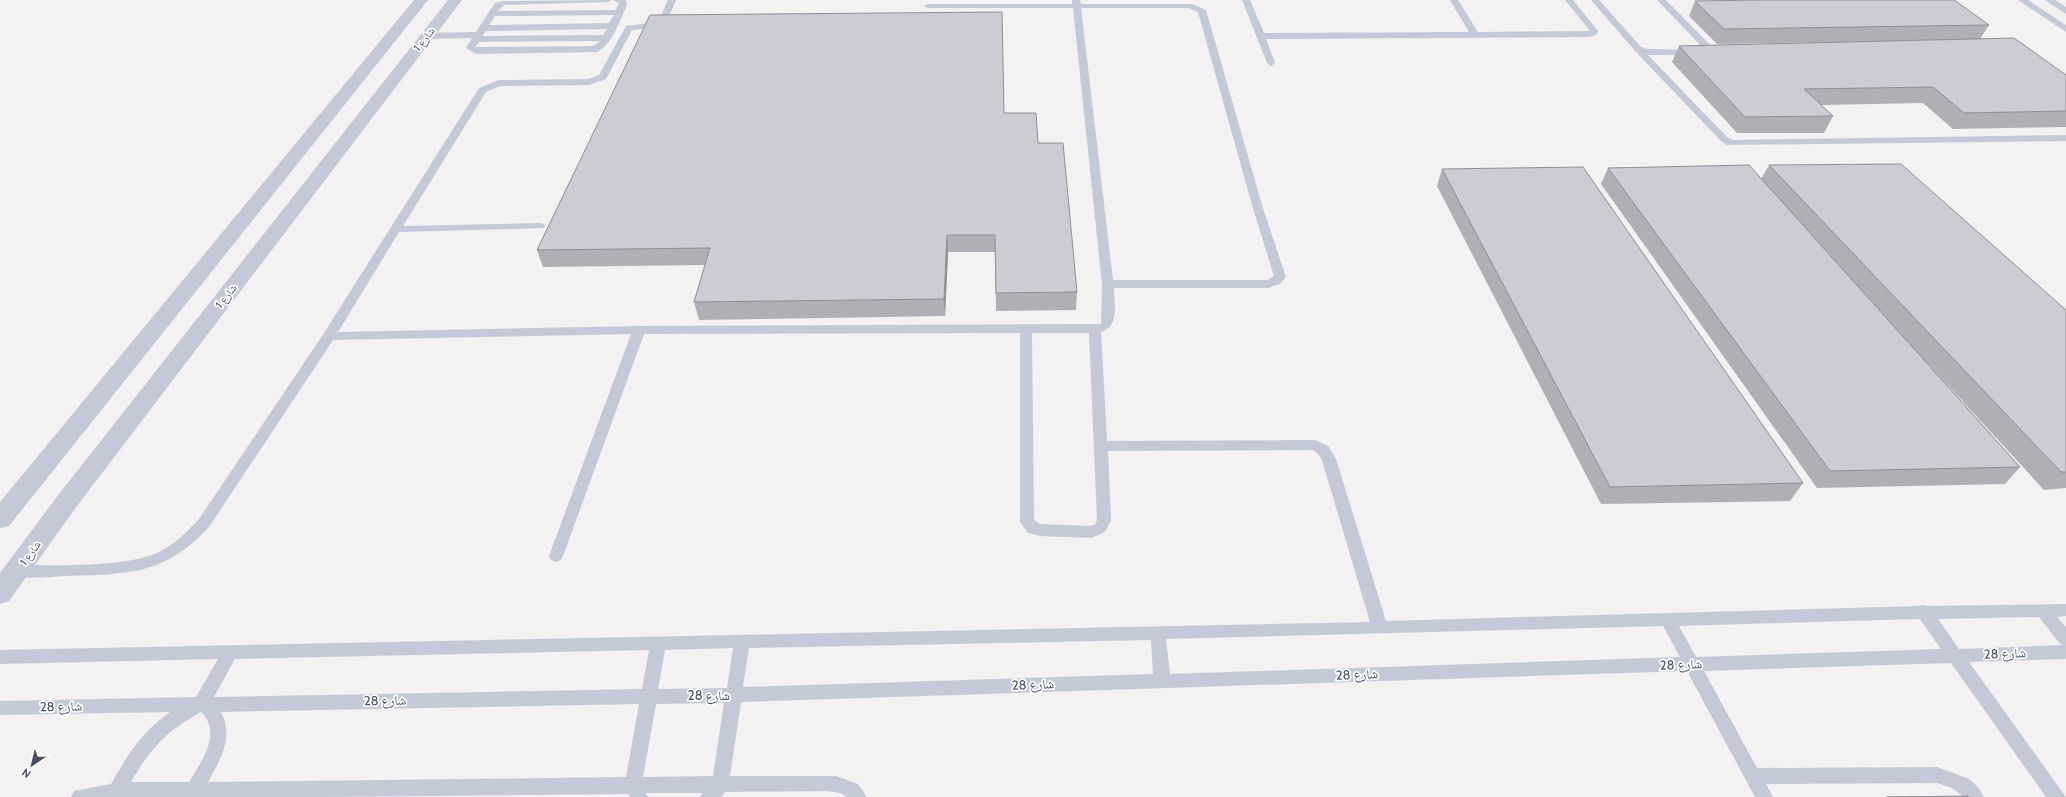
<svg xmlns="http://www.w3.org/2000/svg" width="2066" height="797" font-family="Cabin,'Noto Naskh Arabic',sans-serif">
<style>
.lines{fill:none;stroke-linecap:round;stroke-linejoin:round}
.lane{fill:#c4c9d7;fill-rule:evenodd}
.street{fill:#c4c9d7;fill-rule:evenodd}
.wall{fill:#afafb6}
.shaded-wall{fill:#8e8f94}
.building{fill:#cbccd4;stroke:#8e8f94}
.labels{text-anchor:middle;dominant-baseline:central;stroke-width:3.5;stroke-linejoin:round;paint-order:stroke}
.street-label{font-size:11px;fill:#474e60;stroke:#fff}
.near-street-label{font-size:13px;fill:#474e60;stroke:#fff}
</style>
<rect width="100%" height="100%" fill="#f3f1f1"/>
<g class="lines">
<g class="lane">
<path d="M612,0L608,2L504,5L498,11L616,10L619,3L613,0H626L627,5C621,18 611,48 596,52L476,54L466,48L472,38L427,39L423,36L427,33L476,32L495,3L503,1ZM614,15L609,23L489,25L495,16ZM607,29L603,35L482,36L486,31ZM600,41L594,46L475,47L479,42Z"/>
<path d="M668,0H676L666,24L660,27L632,30L606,79L589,85L500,86L486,92L403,226L540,223L544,224L545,226L544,228L399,232L338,332L639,326L1101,324L1102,284L1073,8H928L924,6L928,4H1072V0H1080L1081,4H1193L1206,10L1262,205L1286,277L1280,284L1268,288H1114C1114,304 1120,327 1101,332L1107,441L1315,440L1328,446L1336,459L1386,621L1918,606L1923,605L1927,606L2066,604V616L2057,617L2066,627V659L1969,662L2066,797H2046L1951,663L1704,671L1757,768L1937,767L1969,779L1978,787L1984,797H1964L1952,788L1937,783L1766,784L1773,797H1755L1687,671L741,702L730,776H836L858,784L867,797H847L840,793L827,791L725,792L721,797H700L702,793H646L648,797H630L628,794L324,797H71L74,791L111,784C130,752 139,735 170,712L0,715V701L196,697L218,659L0,664V650L1370,622L1322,460L1318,454L1313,450L1108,451L1111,520L1105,532L1091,538L1040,536L1028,533L1020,522V333L644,334L563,556L561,560L556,562L551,560L549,556L631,334L333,340L209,527C164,576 126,574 64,576C48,577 27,580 12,575L9,571L12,567L17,565C55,565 125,568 159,552C175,544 187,532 199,519L324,333L479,88L499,80L588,79L599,75L626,26L658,22ZM1081,8H1189L1198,12L1252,205L1274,276L1267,280H1113ZM1032,333H1089L1097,520L1095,524L1090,526L1040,524L1034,520ZM2039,617L2060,644L2064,645L1959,649L1938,619ZM1920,619L1941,649L1696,657L1679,626ZM1663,626L1680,657L1170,674L1166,639ZM1151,640L1153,674L743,687L749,648ZM733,648L727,688L658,689L665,650ZM649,650L642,689L214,697L235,659ZM724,703L713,776L643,777L656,704ZM639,704L626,777L208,782C221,759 234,736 221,712ZM201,712C223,733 201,762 189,782H131C151,748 165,732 201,712Z"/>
<path d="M1242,0H1250L1264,33L1469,32L1450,0H1458L1478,32L1590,31L1565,0H1573L1598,31L1596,35L1589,37L1266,39L1275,63L1271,66L1267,63Z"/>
<path d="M1591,0H1599L1641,47L1648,49L1696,50L1697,52L1693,55H1648L1727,137L1733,140L2066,135V141L1727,145L1721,141L1635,51Z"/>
<path d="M1657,0H1666L1715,50V54H1709Z"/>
<path d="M2018,0H2028L2066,25V32Z"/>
<path d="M2045,0H2055L2066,7V14Z"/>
</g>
<g class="street">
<path d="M414,0H428L9,526L0,528V502Z"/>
<path d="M448,0H462L77,506L9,601L0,604V573L59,494Z"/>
</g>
</g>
<g class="wall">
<path d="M1695,1L1989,25L1980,39L2066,75V127L1953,129L1923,103L1821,105L1833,116L1824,133H1737L1672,62L1679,46L1838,42L1717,44L1689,16Z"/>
<path d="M1004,113L1038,143L1077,292L1076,310L996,311L995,252H948L945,316L699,320L694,302L705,265L543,267L537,250Z"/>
<path d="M1769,165L2066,310V488L2044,490L1919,354L2020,467L2005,484L1817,488L1601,184L1608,168L1761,179Z"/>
<path d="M1442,169L1803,483L1790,501L1601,504L1437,186Z"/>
</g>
<path class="shaded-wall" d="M947,235L948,252L945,316L944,299Z"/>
<g class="building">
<path d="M1760,0H1954L1989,25L1724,29L1695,1Z"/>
<path d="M1002,12L1004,113H1036L1038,143H1063L1077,292L996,293L995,235H947L944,299L694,302L710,248L537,250L650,15Z"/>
<path d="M2014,38L2066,75V111L1964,113L1933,87L1804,89L1833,116L1745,117L1679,46Z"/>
<path d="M1901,164L2066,310V472H2061L1769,165Z"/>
<path d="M1749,165L2020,467L1830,471L1608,168Z"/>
<path d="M1583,167L1803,483L1610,487L1442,169Z"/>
<path d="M1968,796L1969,797H1886Z"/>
</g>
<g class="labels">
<g class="street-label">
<text transform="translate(424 39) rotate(-52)">شارع 1</text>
<text transform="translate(226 296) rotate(-52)">شارع 1</text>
<text transform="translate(30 553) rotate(-54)">شارع 1</text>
</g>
<g class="near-street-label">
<text transform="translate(2005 653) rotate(-2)">شارع 28</text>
<text transform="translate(1681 664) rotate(-2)">شارع 28</text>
<text transform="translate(1357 674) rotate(-2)">شارع 28</text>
<text transform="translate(1033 684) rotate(-2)">شارع 28</text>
<text x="709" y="695">شارع 28</text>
<text transform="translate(385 700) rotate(-1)">شارع 28</text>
<text transform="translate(61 706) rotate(-1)">شارع 28</text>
</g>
</g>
<g transform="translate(32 765) rotate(215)" stroke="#ffffff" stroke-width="3" paint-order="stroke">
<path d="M0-3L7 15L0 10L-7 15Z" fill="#474e60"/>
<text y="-6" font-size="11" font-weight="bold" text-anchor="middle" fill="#474e60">N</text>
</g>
</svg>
